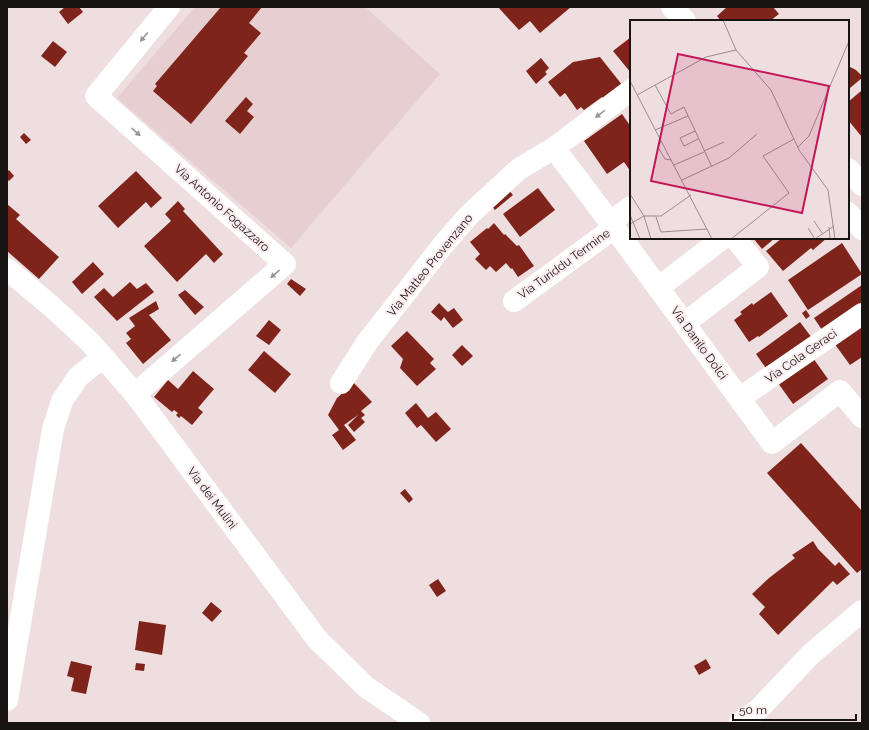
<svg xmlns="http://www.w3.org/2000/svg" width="869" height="730" font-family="Raleway,sans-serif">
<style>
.built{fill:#e6ced1}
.building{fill:#7f241b}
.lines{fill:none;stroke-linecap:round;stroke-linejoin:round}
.minor{stroke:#fff;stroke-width:22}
.oneway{fill:#989595}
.labels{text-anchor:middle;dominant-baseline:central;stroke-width:4;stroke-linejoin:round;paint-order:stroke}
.street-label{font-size:12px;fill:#191414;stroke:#fbecee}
.inset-road{fill:none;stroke:#998d8e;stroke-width:1}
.view{fill:#c2185b;fill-opacity:0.15;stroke:#c2185b;stroke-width:2}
.inset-edge{fill:none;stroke:#191414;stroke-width:2}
</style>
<rect width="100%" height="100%" fill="#eedee0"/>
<path class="built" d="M195,7H365L440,74L291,248L117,98Z"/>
<g class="building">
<path d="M65,7H79L83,12L68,24L59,12Z"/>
<path d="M221,7H262L249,23L261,33L244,53L248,56L191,124L153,91L157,86L155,84Z"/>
<path d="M498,7H571L540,33L530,21L519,30Z"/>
<path d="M727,7H773L779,14L770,21H721L717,16Z"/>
<path d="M631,37V73L613,51Z"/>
<path d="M53,41L67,52L55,67L41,56Z"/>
<path d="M600,57L623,86L605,100L602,97L584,110L581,107L577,110L565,93L560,97L548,82L573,62Z"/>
<path d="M541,58L549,68L545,72L547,74L536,84L526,71Z"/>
<path d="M848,66L856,70L862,76V78L850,88L848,86Z"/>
<path d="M861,91L862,93V137L848,120V102Z"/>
<path d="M246,97L253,104L247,111L254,117L240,134L225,121Z"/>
<path d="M622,114L631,127V172L624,162L607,174L584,141Z"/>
<path d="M24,133L31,140L26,144L20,137Z"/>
<path d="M9,170L14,176L9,181L7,179V172Z"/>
<path d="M136,171L162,198L151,208L146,202L118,228L98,206Z"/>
<path d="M507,188L513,195L495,210L489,203Z"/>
<path d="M538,188L555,210L520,237L503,214Z"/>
<path d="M178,201L185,209L183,211L223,254L214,263L206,254L177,282L144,246L171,221L165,214Z"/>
<path d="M7,204L20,215L16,219L59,257L39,279L7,251Z"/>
<path d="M494,223L504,235L505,234L517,246L519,245L534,266L518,277L512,268L511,269L506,263L496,272L490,266L486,270L475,259L480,254L470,242L487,228L488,229Z"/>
<path d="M753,238H775L762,249Z"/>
<path d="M782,238H827L813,250L811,248L783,271L766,251Z"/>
<path d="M842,243L862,274L808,310L788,280Z"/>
<path d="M93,262L104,274L82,294L72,282Z"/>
<path d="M291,279L306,289L300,296L287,284Z"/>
<path d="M130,282L137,289L146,283L154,292L117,321L94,297L104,288L113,297Z"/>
<path d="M862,285V307L824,333L814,318Z"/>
<path d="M185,290L204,307L195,315L178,295Z"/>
<path d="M771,292L788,316L759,337L758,336L749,342L734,320L742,314L740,312L752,303L753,305Z"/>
<path d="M156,301L159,309L149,315L171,340L143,364L126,343L131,339L126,333L135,326L129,318Z"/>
<path d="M439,303L448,312L454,308L463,320L453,328L444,317L441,321L431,312Z"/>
<path d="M806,310L810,316L806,319L802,313Z"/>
<path d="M269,320L281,330L269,345L256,336Z"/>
<path d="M800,322L815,342L770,374L756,354Z"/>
<path d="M862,323V357L850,365L834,343Z"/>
<path d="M407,331L434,359L430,363L436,369L417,386L400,368L403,359L391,346Z"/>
<path d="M462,345L473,356L462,366L452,355Z"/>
<path d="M264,351L291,374L275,393L248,370Z"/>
<path d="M813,358L828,379L793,404L778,383Z"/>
<path d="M193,371L214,389L198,408L203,412L192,425L181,416L179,418L176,415L178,413L174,410L172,412L154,397L168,380L178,389Z"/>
<path d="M354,383L372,402L361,411L365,415L361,418L365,422L354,432L348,425L358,415L344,425L356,440L343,450L332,435L339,430L328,415L337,398Z"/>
<path d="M416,403L428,418L436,412L451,429L436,442L421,425L417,428L405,413Z"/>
<path d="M801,443L862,511V569L857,573L767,473Z"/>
<path d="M405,489L413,499L409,503L400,493Z"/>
<path d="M813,541L818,549L835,566L839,562L850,574L837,585L833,581L778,635L759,614L765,607L752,594L769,578L795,558L792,555Z"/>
<path d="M438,579L446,591L437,597L429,585Z"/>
<path d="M211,602L222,611L212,622L202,613Z"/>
<path d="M139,621L166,625L162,655L135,650Z"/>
<path d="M706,659L711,668L699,675L694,666Z"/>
<path d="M71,661L92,666L86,694L71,691L74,678L67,676Z"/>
<path d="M136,663L145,664L144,671L135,670Z"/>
</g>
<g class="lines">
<g class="minor">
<path d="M672,7L685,21"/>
<path d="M554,148L610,222L772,443L840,391L862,417"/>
<path d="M848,169L862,185"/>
<path d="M848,213L862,229"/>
<path d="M610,222L631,207"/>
<path d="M7,269L51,306L90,342L135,394L317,639L366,687L419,723"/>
<path d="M658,288L723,238"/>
<path d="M514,301L614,228"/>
<path d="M685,323L758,267L735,238"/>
<path d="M341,383L368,341L443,245L469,215L519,169L554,148L631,90"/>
<path d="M135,394L285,264L96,96L169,7"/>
<path d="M740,398L862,314"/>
<path d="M7,700L53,429L62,401L78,377L103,357"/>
<path d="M740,723L759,709L811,654L862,611"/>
</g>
</g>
<defs><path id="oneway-solid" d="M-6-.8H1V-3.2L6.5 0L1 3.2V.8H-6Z"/></defs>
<g class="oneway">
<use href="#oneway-solid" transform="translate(144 37) rotate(130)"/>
<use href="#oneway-solid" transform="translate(600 114) rotate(143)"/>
<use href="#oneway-solid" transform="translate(136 132) rotate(42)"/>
<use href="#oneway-solid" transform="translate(275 274) rotate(139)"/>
<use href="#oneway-solid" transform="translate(176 358) rotate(139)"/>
</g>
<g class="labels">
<g class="street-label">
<text transform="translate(222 208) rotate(42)">Via Antonio Fogazzaro</text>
<text transform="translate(564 264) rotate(-36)">Via Turiddu Termine</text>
<text transform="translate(430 265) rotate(-51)">Via Matteo Provenzano</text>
<text transform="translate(699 343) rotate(54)">Via Danilo Dolci</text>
<text transform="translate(801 356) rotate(-35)">Via Cola Geraci</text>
<text transform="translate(212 498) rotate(53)">Via dei Mulini</text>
</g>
</g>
<g transform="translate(630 20)">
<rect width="219" height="219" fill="#eedee0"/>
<path class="inset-road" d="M93,0L106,30L141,70L169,130L198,170L205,219M0,61L82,219M25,65L41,94L54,87L82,147M7,75L76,37L106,30M25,110L58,96M65,111L50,118L54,126L68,119M31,121L28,127L35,139L41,140M168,127L179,116L219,21M74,131L94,122M44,145L74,132M52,160L99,138L127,114M0,174L14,196L21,219M0,195L10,219M26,197L31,212L77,209M184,201L192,213M0,204L14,196H31L61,175M199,207L200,219M178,208L185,219M101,219L159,173L133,136L164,119M185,219L204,206"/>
<path class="view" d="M48,34L199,66L172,193L21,161Z"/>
<rect width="219" height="219" class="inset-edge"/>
</g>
<rect width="869" height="730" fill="none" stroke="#191414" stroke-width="16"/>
<path d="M733 714v6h123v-6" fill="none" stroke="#191414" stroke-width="2"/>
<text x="739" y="714" font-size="12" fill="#191414" stroke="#fbecee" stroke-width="3" paint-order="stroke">50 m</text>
</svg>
